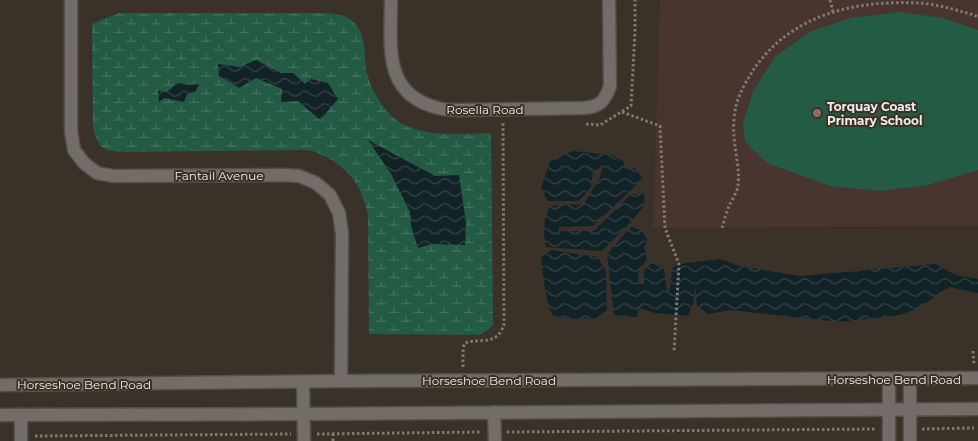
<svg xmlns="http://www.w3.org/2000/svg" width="978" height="441" font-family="Montserrat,sans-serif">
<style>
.education{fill:#493530}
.green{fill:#235b45}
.wetland{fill:url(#wetland-marsh)}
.water{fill:url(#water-waves)}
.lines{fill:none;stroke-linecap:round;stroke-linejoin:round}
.minor-casing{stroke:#574f46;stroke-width:15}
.path{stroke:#817971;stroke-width:3;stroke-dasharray:2.5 2.5;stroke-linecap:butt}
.minor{stroke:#726d68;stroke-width:12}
.education-dot{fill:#8d6e63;stroke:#3a3128;stroke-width:2}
.labels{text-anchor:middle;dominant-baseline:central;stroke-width:4;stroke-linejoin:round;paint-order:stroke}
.poi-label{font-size:12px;font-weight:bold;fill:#f0eae4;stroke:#3a3128;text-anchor:start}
.street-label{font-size:12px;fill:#f0eae4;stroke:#3a3128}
</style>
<defs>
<pattern id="wetland-marsh" width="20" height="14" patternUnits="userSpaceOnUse" patternTransform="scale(1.25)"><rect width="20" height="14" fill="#235b45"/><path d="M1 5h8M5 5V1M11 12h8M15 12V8" fill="none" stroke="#437360"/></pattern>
<pattern id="water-waves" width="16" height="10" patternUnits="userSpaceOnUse" patternTransform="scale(1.25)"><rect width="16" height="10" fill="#122328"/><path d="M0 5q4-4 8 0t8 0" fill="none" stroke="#354347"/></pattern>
</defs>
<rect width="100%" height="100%" fill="#3a3128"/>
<path class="education" d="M660,0H978V226L653,228Z"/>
<path class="green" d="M899,12L943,18L978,30V170L928,185L880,191L830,186L767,163L745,142L743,123L753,91L775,57L809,32L851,18Z"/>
<path class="wetland" d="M119,13H328C335,14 344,15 350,19C368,31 363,55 367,73C372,93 387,118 407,126C433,137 463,134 491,133L493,324L487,331L479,335L369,334L368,215C365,204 362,192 355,182C345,166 325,154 307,150L124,152C102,150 100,150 93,129L92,24Z"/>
<g class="water">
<path d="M256,60L281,73H293L305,84L311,79L328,83L338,99L320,120L298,101L281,102L282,89L256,78L239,88L219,76L218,64L240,67Z"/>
<path d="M180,83L187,85L199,84L196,91L187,94L184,102L164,98L159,102L158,91L167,92L176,84Z"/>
<path d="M368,140L435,176L459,175L466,223L465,245L432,244L418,248L411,226L410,212L391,174Z"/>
<path d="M573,151L611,155L623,161L626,169L635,168L643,179L593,226L559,227V231H594L631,194H644L645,204L632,221L602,251L546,247C543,232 543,219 550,206L584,204L600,177L602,167L593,171L591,187L579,201H548L541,188L550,161Z"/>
<path d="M631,227L641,230L648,241L644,246L647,259L638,273L639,284H644V270L652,263L664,269L668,295L671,283L672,269L679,264L720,259L740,266L800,276L935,264L956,275L978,279V293L950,287L919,308L900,315L839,322L730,310L708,314L697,306L695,286L693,303L688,316L655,313L639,308L637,317L614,315L607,254Z"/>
<path d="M551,250L598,257L606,272L607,310L596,318L571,319L552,315C545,297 543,276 541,257Z"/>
</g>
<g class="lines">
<g class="minor-casing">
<g id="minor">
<path d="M71,0V131L74,150L84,163L97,173L113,176L283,175L299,176L316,183L330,195L339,213L342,233L341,381"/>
<path d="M391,0C391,46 382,94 438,108C444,110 451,110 458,110L583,108C600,107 605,101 610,86L609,0"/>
<path d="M889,379V441"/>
<path d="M910,379V441"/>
<path d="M303,382L304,441"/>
<path d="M0,385L341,381L978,378"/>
<path d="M494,412L495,441"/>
<path d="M0,415L303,414L978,409"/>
<path d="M21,415V441"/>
</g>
</g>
<g class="path">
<path d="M830,0L833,12"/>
<path d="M622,112L660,126L665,228L679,264L674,352"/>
<path d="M586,124L600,125L631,106L635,32V0"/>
<path d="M722,228C724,221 726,213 729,206C732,200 737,192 738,186C740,169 735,153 734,136C733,127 734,115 736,106C739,93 747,80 754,69C792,14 855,0 919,3C937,4 956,10 974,15L978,17"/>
<path d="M973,351L974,365"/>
<path d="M463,367V352L464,344C473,338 487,344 497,336C500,334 502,329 504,326L503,123"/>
<path d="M922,429L974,428"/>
<path d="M507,432L876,429"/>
<path d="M317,434L481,432"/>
<path d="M35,436L291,434"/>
<path d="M333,441V434"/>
</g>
<use href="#minor" class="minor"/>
</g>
<circle class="education-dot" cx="817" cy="113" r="5"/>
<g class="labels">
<g class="poi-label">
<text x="827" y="106">Torquay Coast<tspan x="827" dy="14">Primary School</tspan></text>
</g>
<g class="street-label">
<text x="485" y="109">Rosella Road</text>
<text x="219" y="175">Fantail Avenue</text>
<text x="894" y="379">Horseshoe Bend Road</text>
<text x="489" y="380">Horseshoe Bend Road</text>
<text x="84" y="384">Horseshoe Bend Road</text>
</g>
</g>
</svg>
